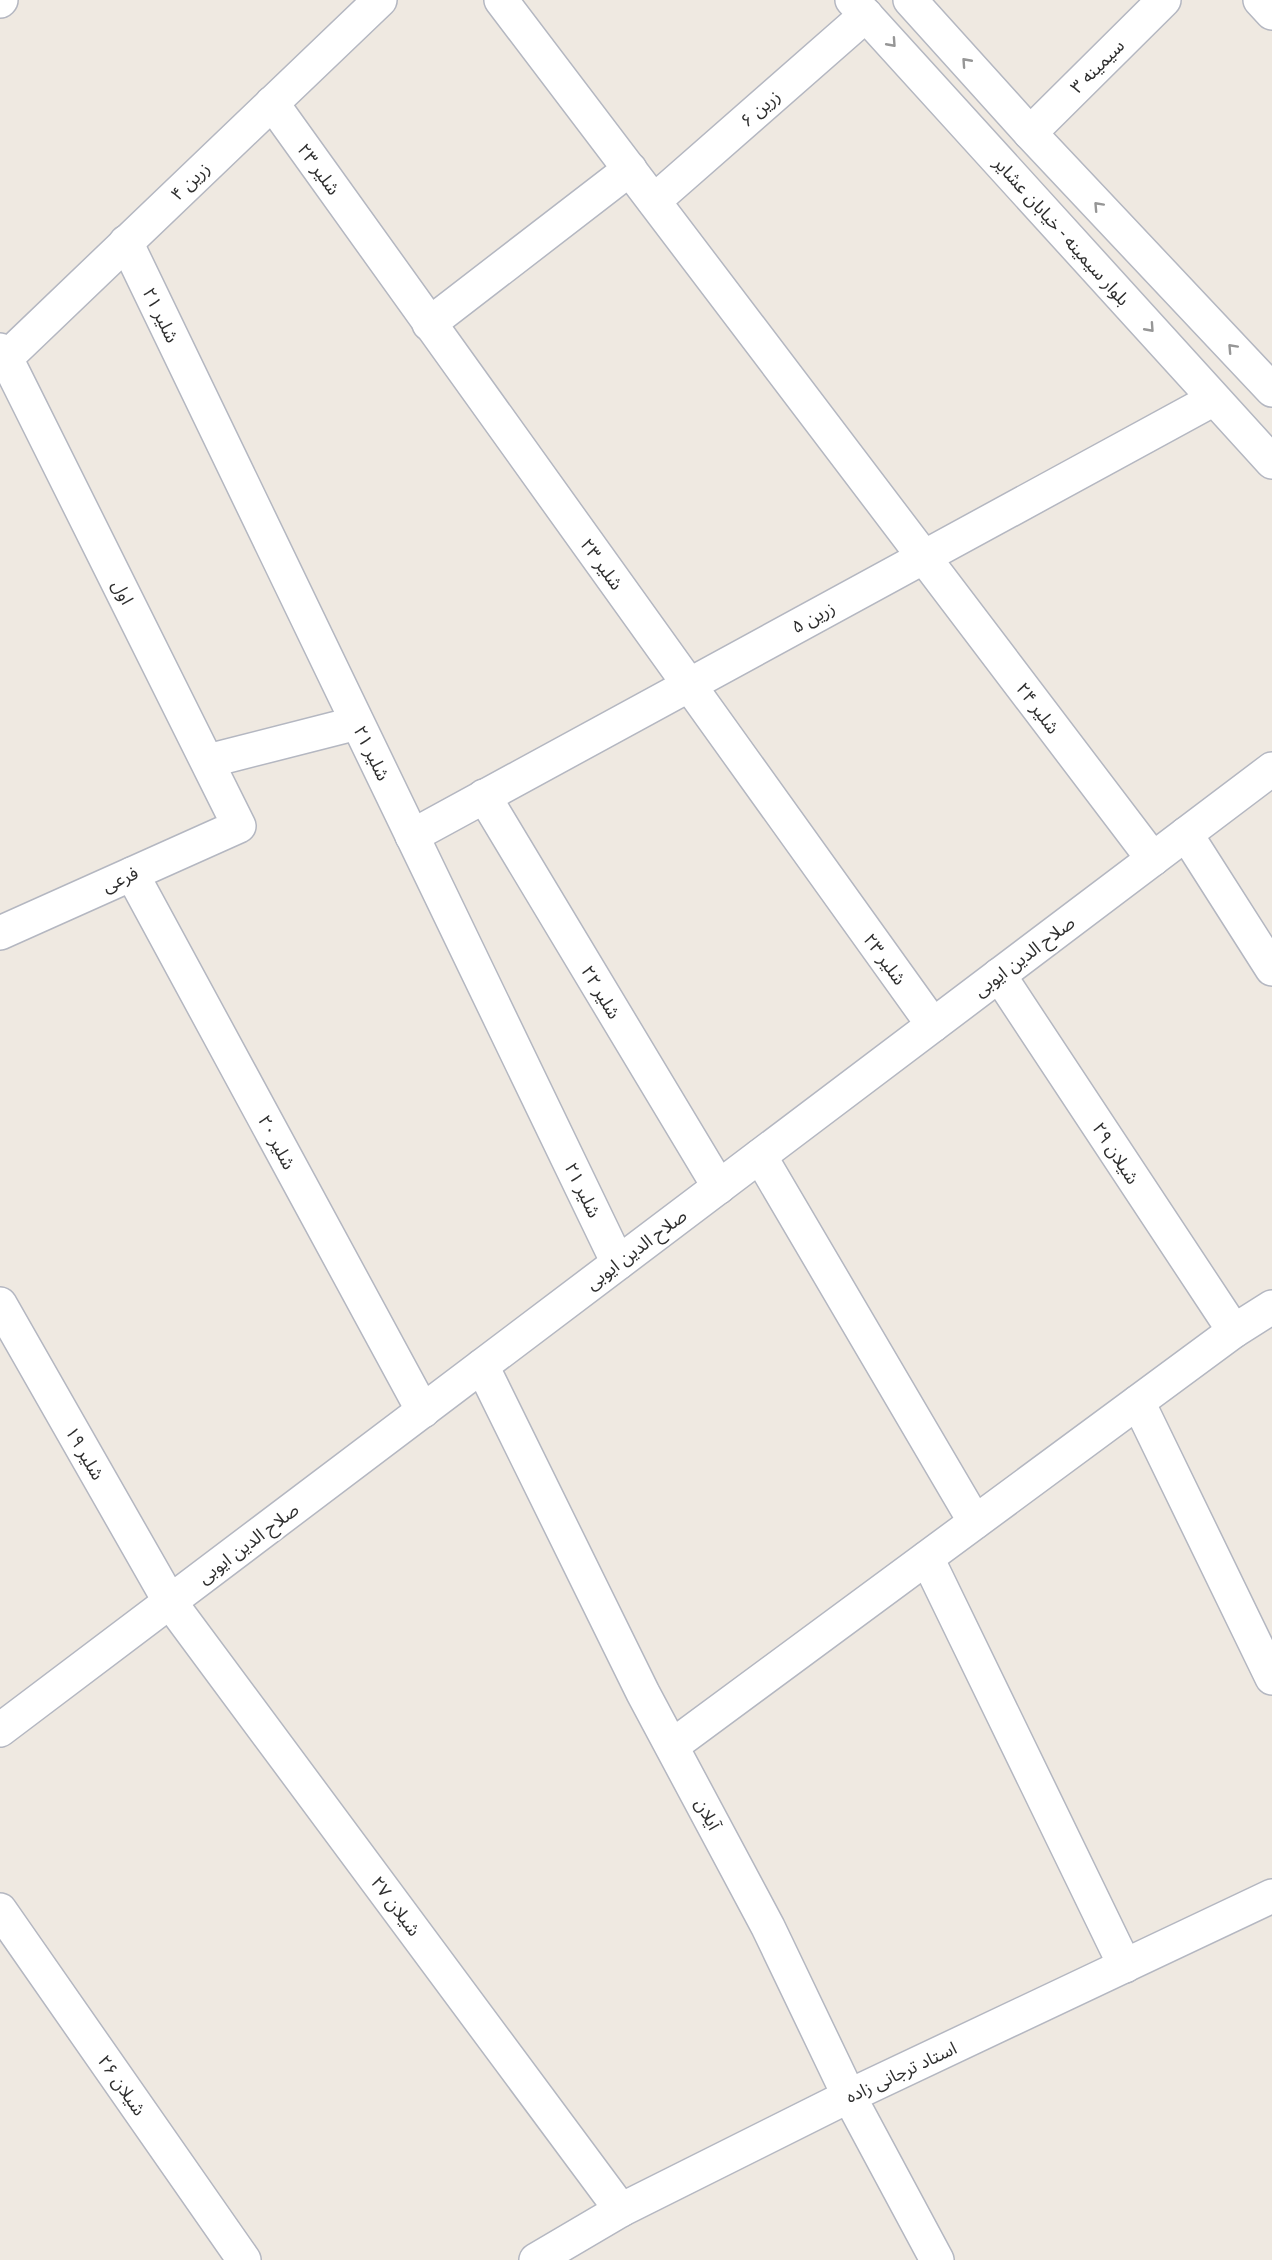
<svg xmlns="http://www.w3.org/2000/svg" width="1272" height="2260" font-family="Roboto,'Noto Sans Arabic',sans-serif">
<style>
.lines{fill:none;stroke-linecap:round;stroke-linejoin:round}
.minor-casing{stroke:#b4b7c1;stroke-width:36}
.tertiary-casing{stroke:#b4b7c1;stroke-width:36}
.secondary-casing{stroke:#b4b7c1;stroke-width:36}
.minor{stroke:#fff;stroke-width:33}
.tertiary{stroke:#fff;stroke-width:33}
.secondary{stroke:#fff;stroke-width:33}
.oneway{stroke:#969696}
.labels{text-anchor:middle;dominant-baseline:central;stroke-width:6;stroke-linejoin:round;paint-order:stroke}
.street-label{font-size:18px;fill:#2e2e2e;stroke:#fff}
</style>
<rect width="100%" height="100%" fill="#efe9e1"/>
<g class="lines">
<g class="minor-casing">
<g id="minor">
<path d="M501,0L1153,859"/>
<path d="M1260,0L1272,13"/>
<path d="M0,1L1,0"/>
<path d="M272,103L933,1025"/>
<path d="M1030,133L1164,0"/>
<path d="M654,201L866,15"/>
<path d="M126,242L618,1263"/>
<path d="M429,324L630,169"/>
<path d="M0,350L6,358L239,826L0,933"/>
<path d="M0,360L6,358L380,0"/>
<path d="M208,761L357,723"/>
<path d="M484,796L719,1187"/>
<path d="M1186,834L1272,969"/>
<path d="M412,836L1214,399"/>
<path d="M132,874L423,1411"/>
<path d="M999,975L1234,1331"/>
<path d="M760,1156L975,1522"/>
<path d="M0,1304L170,1602L621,2210"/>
<path d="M1138,1402L1272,1678"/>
<path d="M927,1558L1125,1966"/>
<path d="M672,1746L1234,1331L1272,1307"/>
<path d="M0,1910L244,2260"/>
<path d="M937,2260L849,2096L1272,1896"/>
</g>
</g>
<g class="tertiary-casing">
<g id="tertiary">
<path d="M482,1366L643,1693L768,1927L849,2096L621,2210L536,2260"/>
<path d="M0,1730L1272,769"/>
</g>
</g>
<g class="secondary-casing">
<g id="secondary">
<path d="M852,0L1272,462"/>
<path d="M910,0L1030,133L1272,390"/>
</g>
</g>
<use href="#minor" class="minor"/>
<use href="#tertiary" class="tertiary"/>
<use href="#secondary" class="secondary"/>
</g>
<defs><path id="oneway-chevron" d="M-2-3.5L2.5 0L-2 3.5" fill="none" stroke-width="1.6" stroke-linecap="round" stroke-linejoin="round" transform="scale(1.5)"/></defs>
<g class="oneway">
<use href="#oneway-chevron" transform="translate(892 43) rotate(48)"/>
<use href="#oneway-chevron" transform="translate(966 62) rotate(-132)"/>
<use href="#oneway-chevron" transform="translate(1098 206) rotate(-133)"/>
<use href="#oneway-chevron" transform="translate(1150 328) rotate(48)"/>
<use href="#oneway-chevron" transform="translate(1232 348) rotate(-133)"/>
</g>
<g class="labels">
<g class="street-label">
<text transform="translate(1097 66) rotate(-45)">سیمینه ۳</text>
<text transform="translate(760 108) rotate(-41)">زرین ۶</text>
<text transform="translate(319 169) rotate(54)">شلیر ۲۳</text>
<text transform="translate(190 181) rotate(-44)">زرین ۴</text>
<text transform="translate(1062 231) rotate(48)">بلوار سیمینه - خیابان عشایر</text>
<text transform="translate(161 315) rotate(64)">شلیر ۲۱</text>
<text transform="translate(602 564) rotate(54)">شلیر ۲۳</text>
<text transform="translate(123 592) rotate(63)">اول</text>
<text transform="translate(813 617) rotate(-29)">زرین ۵</text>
<text transform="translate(1038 708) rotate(53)">شلیر ۲۴</text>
<text transform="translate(372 753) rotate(64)">شلیر ۲۱</text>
<text transform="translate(120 879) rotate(-24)">فرعی</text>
<text transform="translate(1024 956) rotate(-37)">صلاح الدین ایوبی</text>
<text transform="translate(885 959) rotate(54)">شلیر ۲۳</text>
<text transform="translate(601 992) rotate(59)">شلیر ۲۲</text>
<text transform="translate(277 1142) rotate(62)">شلیر ۲۰</text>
<text transform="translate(1116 1153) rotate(57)">شیلان ۲۹</text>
<text transform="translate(583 1190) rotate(64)">شلیر ۲۱</text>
<text transform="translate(636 1249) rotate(-37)">صلاح الدین ایوبی</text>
<text transform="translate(85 1453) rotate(60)">شلیر ۱۹</text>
<text transform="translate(248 1543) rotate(-37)">صلاح الدین ایوبی</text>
<text transform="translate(708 1814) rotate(62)">آیلان</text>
<text transform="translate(396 1906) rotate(53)">شیلان ۲۷</text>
<text transform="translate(901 2072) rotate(-25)">استاد ترجانی زاده</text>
<text transform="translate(122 2085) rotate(55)">شیلان ۲۶</text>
</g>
</g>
</svg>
